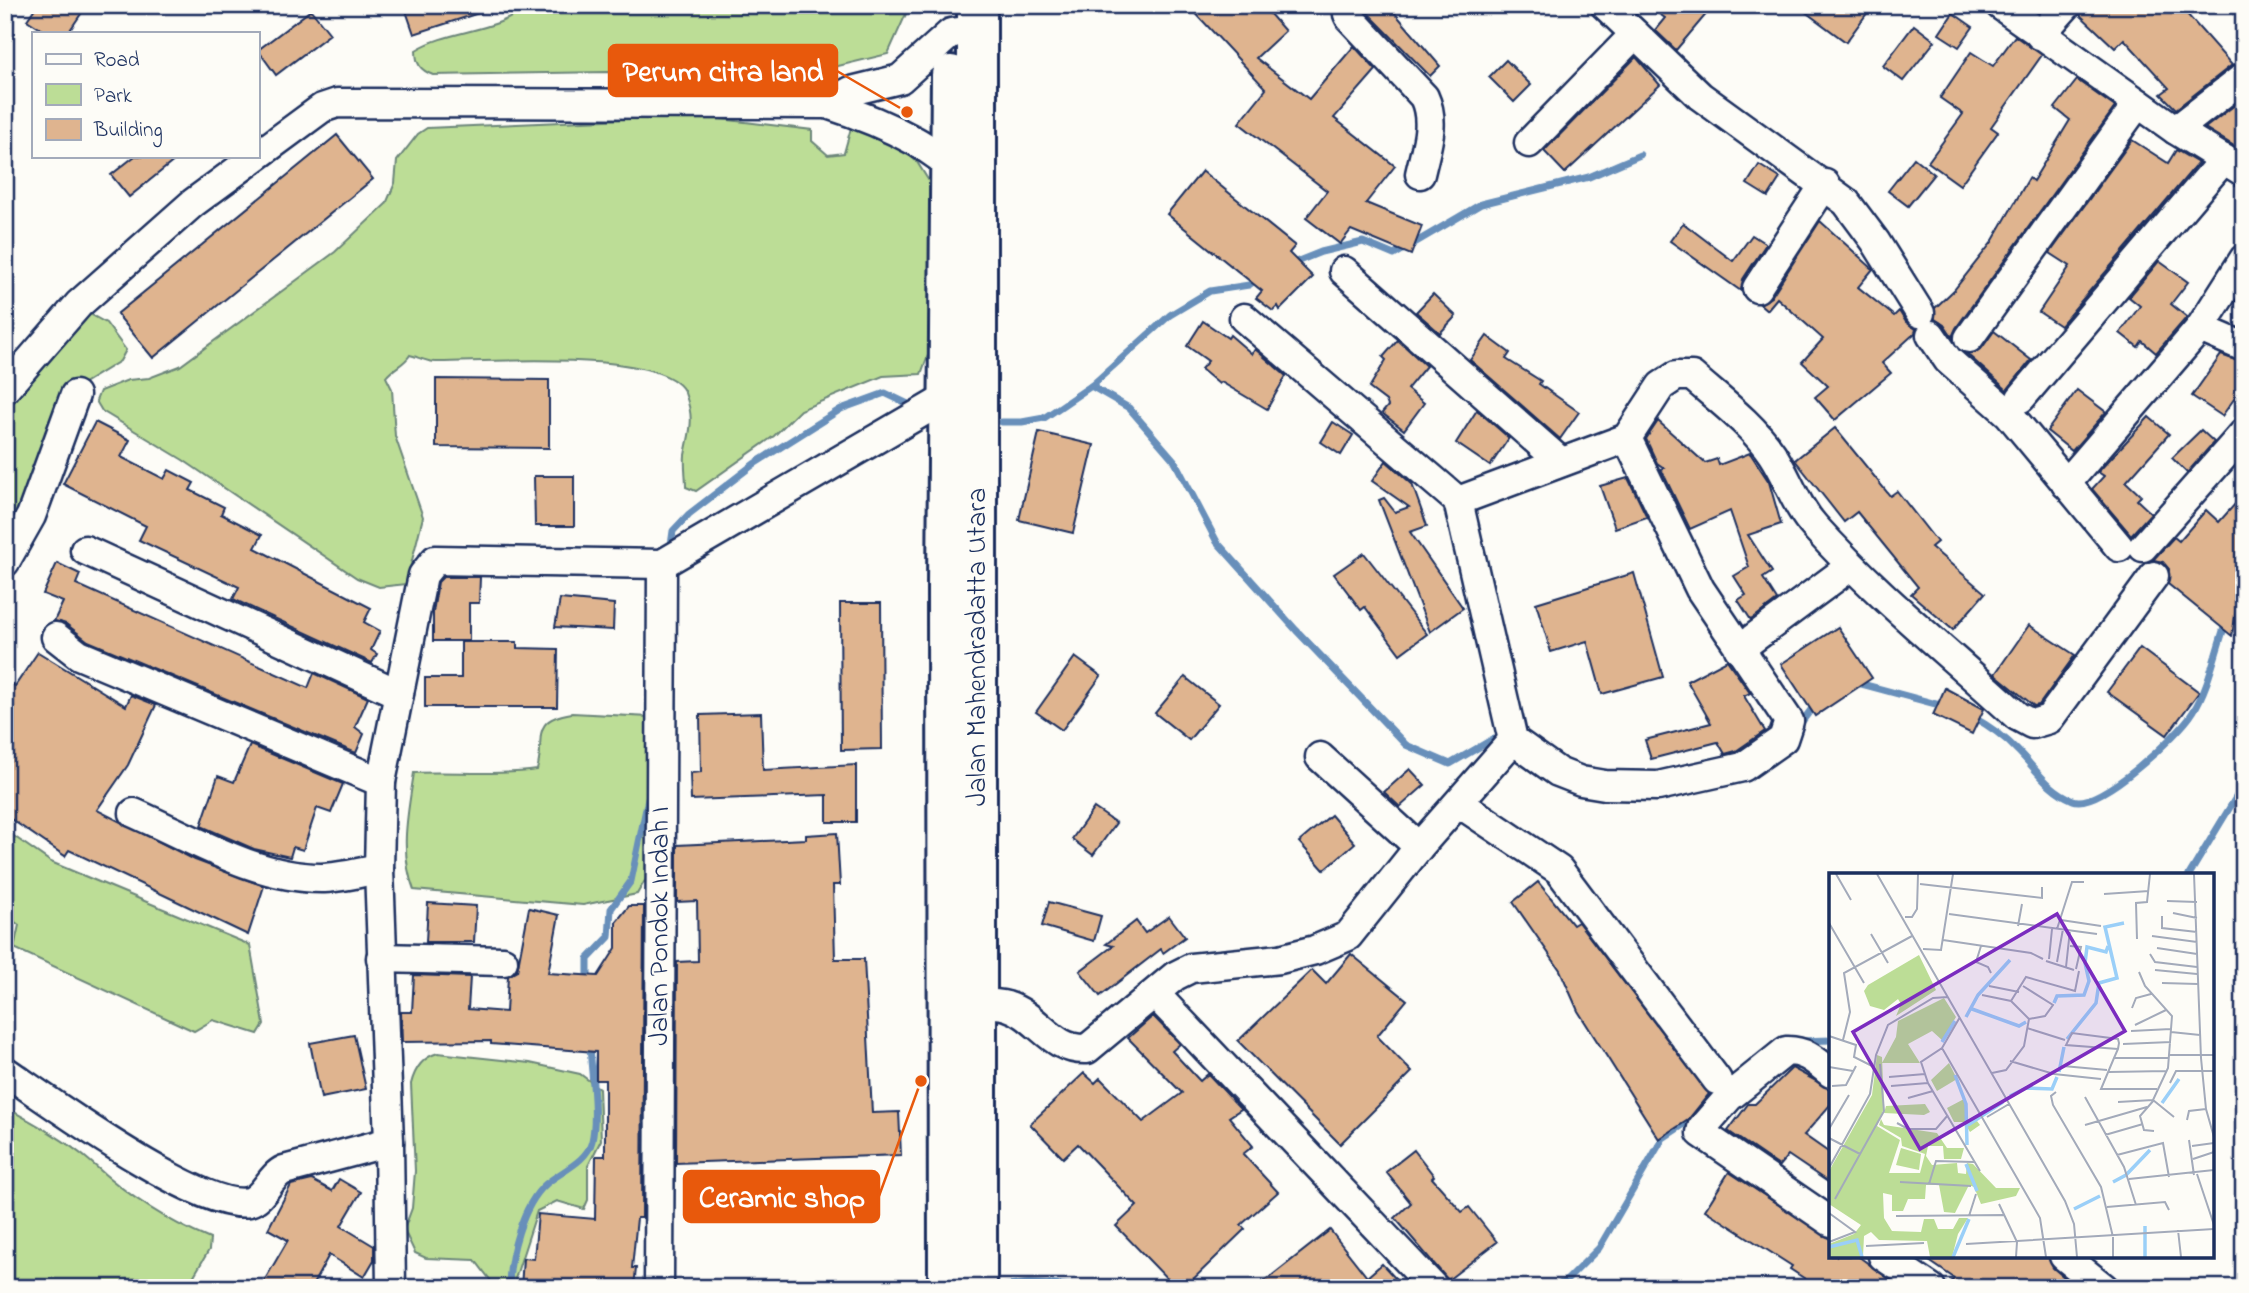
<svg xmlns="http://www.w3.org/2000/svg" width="2249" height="1293" font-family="'Indie Flower',sans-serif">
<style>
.green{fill:#bcdd96;stroke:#6c867a;stroke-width:2}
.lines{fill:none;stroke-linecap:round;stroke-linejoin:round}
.stream{stroke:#678fba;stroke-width:7}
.building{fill:#dfb48f;stroke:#1b2f5e;stroke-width:2}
.street-casing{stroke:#1b2f5e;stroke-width:33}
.highway-casing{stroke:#1b2f5e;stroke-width:44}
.street{stroke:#fdfcf7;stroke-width:28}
.highway{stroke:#fdfcf7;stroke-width:38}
.labels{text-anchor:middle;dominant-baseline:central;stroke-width:6;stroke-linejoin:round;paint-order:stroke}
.street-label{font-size:28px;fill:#1b2f5e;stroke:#fdfcf7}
.inset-river{fill:none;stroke:#9acff8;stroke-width:3.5}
.inset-road{fill:none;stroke:#a3aaba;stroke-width:2}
.view{fill:#7b2cbf;fill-opacity:0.15;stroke:#7b2cbf;stroke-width:3.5}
.inset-edge{fill:none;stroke:#1b2f5e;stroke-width:3.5}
.leader{fill:none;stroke:#e8590c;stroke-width:2.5}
.callout-dot{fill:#e8590c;stroke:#fdfcf7;stroke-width:2.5}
.callout{fill:#e8590c;stroke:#e8590c;stroke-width:2.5}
.callout-label{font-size:30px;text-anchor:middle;font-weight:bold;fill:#fff}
</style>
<rect width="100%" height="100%" fill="#fdfcf7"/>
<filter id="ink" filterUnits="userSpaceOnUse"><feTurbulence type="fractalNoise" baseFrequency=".0143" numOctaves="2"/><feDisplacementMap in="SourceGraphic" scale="14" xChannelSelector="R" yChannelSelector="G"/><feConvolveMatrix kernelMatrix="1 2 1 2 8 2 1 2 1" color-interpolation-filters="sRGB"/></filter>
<g filter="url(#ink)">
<g class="green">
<path d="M529,5H910L888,54L801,75L609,72L433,75C420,70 416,64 416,50C450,29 498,33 529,5Z"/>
<path d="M695,116L812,130V141L828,155L844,153L851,128L862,127L891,139L917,162L932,186L935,336L921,374L883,376L800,410L774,436L696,491L686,487C686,477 684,465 685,455C690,429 695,420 685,393C667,347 479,363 436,362C427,362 418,357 410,355C404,365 394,367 386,377L392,389L395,436L423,517L406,584L379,587L357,578L183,460L102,411L96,401L100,391L128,380L149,378L180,366L335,252L386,204L395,183L397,161L418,134L427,128Z"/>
<path d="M88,313L106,323L126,350L120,361L68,393L5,547V412Z"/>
<path d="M572,713L650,717L647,877L637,894L583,905L414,890C399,852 408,812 414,773C456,771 496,776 537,770C546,739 528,720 572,713Z"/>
<path d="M5,830L51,862L250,945L264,1024L258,1034L213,1020L194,1031L14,948L19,925L5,915Z"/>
<path d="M438,1053L530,1063L580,1074L599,1088L601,1140L588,1166V1200L584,1209L557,1201L537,1211L515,1279L516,1288H492L491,1281L475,1260L426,1258L415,1253L404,1230L412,1208L415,1171L411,1084C415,1068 423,1057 438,1053Z"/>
<path d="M5,1107C34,1123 67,1141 92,1163C128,1196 164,1220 210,1239L209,1250L189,1284L194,1288H5Z"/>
</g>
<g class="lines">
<g class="stream">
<path d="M1291,264L1321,252L1363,242L1394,255L1481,204L1589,177L1640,155"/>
<path d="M1091,386L1129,408L1174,460L1217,542L1296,630L1406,745L1450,764L1493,739L1503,744"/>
<path d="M1002,422H1022L1044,418L1091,386L1170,315L1210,291L1249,285L1257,279"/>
<path d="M670,552L673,531L689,514L754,464L841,409L885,393L910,405"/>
<path d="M1858,683L1947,707"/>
<path d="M1971,716C1988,725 2005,737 2018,751C2036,769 2048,790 2073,800C2098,811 2180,734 2193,712C2209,687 2216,650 2226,622"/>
<path d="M1798,727L1816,703"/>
<path d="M2189,875L2244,784"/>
<path d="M588,983V959L609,937L611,909L631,881L648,799"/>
<path d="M1800,1041L1831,1040"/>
<path d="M509,1288C509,1257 522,1205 546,1184C561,1171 587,1162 592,1141C598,1114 591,1072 590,1044"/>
<path d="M992,1288L1029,1283L1105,1288"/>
<path d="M1552,1288L1567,1280L1599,1248L1663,1138L1698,1115"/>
</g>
</g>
<g class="building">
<path d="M37,5H87L68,33H47L27,20Z"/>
<path d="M404,5H490L491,9L414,34Z"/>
<path d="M1188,5H1262L1285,31L1256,58L1309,99L1354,46L1376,70L1334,118L1395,166L1366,203L1422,226L1411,255L1351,230L1340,244L1306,218L1327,191L1239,123L1266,89Z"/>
<path d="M1370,5H1388L1440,66L1430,76L1368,13Z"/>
<path d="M1646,5H1714L1676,50L1655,30L1665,18Z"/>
<path d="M1796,5H1873L1846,42Z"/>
<path d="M2090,5H2179L2232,65L2176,109L2161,94L2169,88L2124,39L2115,48L2080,15Z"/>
<path d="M311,10L330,34L276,75L258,50Z"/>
<path d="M1953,13L1973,27L1959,47L1939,34Z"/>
<path d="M1914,25L1935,41L1903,81L1883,66Z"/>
<path d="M2015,36L2042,55L1991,127L1998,132L1960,185L1928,162L1963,114L1940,98L1971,52L1993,66Z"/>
<path d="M1636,57L1660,85L1565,173L1544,151Z"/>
<path d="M1506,60L1531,85L1514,102L1489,77Z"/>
<path d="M2077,80L2115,107L1956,328L1952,337L1944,325L1935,319V308L1954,290L1992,242L2029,178L2033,181L2070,120L2055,108Z"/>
<path d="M2244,98V152L2205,128Z"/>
<path d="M337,135L373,179L153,358L117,314Z"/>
<path d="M2132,140L2168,163L2176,150L2198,163L2060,326L2039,312L2070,266L2050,253Z"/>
<path d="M135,156H180L129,197L111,175Z"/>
<path d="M1914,158L1934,174L1908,206L1888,191Z"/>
<path d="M1759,165L1780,178L1768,197L1747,184Z"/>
<path d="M1202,171L1295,246L1289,253L1313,277L1280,310L1278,306L1273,311L1256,298L1262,291L1167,214Z"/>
<path d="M1820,221L1873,269L1858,287L1894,316L1899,311L1906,322L1916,329L1915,333L1882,363L1891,373L1835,420L1815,397L1828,386L1802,362L1823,339L1777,298L1767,310L1760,304L1771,297Z"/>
<path d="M1683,223L1733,261L1752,235L1766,244L1743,279L1741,291L1670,241Z"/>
<path d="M2159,261L2188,282L2171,304L2187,317L2156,353L2142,341L2138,347L2120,333L2140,306L2129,297Z"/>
<path d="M1433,294L1456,316L1440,333L1416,312Z"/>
<path d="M1203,321L1228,338L1230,335L1252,354L1255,349L1286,376L1267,409L1221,382L1219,384L1201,369L1208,361L1187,346Z"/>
<path d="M1994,331L2031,360L2007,390L1967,354L1982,348Z"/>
<path d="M1487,336L1510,353L1506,359L1541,381L1539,384L1579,412L1560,439L1470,360Z"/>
<path d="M1398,340L1426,366L1407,389L1424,403L1404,430L1382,413L1388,406L1386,401L1369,388L1386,360L1383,357Z"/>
<path d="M2221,355L2244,363V385L2222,416L2192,396Z"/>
<path d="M436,379L549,380V448L436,447Z"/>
<path d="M2077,390L2106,412L2072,451L2047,431Z"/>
<path d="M1477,410L1509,438L1490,466L1456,443Z"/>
<path d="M2149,417L2169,434L2126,482L2141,496L2137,500L2151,513L2131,535L2092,489L2104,476L2098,472Z"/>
<path d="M1658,421L1705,463L1717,459L1719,465L1750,453L1769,482L1781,524L1748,535L1772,572L1763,578L1777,600L1751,620L1738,600L1746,595L1734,576L1749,567L1730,511L1690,529L1661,469L1664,468L1657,463L1646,439Z"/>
<path d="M95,422L130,440L121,457L164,479L169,470L194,483L190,490L224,507L221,514L262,535L255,548L371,608L364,622L380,631L371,650L377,654L372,663L233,599L239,587L139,540L146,526L63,484Z"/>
<path d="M1333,422L1353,435L1341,455L1321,442Z"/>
<path d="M1835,428L1890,496L1897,491L1937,542L1931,547L1985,593L1953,630L1911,594L1918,587L1857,512L1844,522L1795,460Z"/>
<path d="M2201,430L2214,442L2187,473L2172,458Z"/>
<path d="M1039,432L1094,445L1073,533L1019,520Z"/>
<path d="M1386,461L1412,484L1427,526L1410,532L1463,608L1430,632L1379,500L1384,498L1395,512L1409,507L1372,481Z"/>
<path d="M534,476H574V526H535Z"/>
<path d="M1628,478L1647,517L1615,528L1600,486Z"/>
<path d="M2244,494V561L2232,636L2168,584L2169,569L2163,562L2153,560L2174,537L2179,541L2206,510L2219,522Z"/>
<path d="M1364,553L1427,634L1400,654L1365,607L1361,610L1334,574Z"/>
<path d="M57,563L80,574L76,584L308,688L314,673L368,698L355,727L364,734L356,753L88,641L66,624L54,621L63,602L43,594Z"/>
<path d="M1634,573L1663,677L1602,694L1587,641L1551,652L1536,603Z"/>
<path d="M443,577H480L479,603H469V641H433V612L438,582Z"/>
<path d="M560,599L614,604L613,630L555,627Z"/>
<path d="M840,603H881L882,749L841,750Z"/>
<path d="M2029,625L2075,655L2039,705L2034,706L1995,674Z"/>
<path d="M1838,627L1872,678L1815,716L1781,664Z"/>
<path d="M461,642H517V648L558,649L557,707H425V678H461Z"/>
<path d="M2140,648L2199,692L2167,735L2107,692Z"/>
<path d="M38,652L126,706L131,695L156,705L128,765L97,810L195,860L264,886L248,935L69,850L65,856L5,815V679L15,686Z"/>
<path d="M1075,657L1101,676L1062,730L1036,712Z"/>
<path d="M1727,660L1750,693L1744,696L1765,731L1736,751L1725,754L1718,742L1651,759L1645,740L1711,723L1687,681Z"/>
<path d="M1185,677L1219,704L1189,740L1155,713Z"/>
<path d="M1945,688L1984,709L1972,734L1933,715Z"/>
<path d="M761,713L763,770L856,765V822H827V795L691,800L690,773L701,772L700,715Z"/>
<path d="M250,745L343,784L331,813L317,808L303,850L293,847L290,857L254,849L201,826L218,776L234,782Z"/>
<path d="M1410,769L1425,785L1400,807L1384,792Z"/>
<path d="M1094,808L1116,823L1093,855L1072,839Z"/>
<path d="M1331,815L1355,843L1324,870L1299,842Z"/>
<path d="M837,833L840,885H833L835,959H864L872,1113L899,1112L901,1155L676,1163L677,962L698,961L697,901L677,902V845L806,839V835Z"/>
<path d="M1538,882L1573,925L1578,922L1709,1094L1688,1120L1659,1139L1578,1011L1560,970L1513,902Z"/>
<path d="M1049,902L1101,916L1094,941L1042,926Z"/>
<path d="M428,903L476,906L474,942H426Z"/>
<path d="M629,906H644L642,1218H637L632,1268H636L634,1288H521L523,1258L534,1259L538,1214L595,1219L596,1156H605V1080H596V1052L491,1044V1041L402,1042L401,1012H412L414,975L470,977L468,1009L506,1012L508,976L517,971L529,908L559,915L548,973L598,976L616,948V922Z"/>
<path d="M1169,916L1185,937L1163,953L1161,949L1100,996L1080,971L1113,946L1106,944L1136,921L1145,933Z"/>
<path d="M1351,954L1407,1000L1377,1036L1412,1072L1340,1144L1238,1041L1312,970L1326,984Z"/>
<path d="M1153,1016L1180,1044L1172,1051L1200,1081L1208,1074L1241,1109L1229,1117L1253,1146L1243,1154L1278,1192L1241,1225L1245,1229L1184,1288H1176L1116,1226L1137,1206L1078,1144L1063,1158L1030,1124L1084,1073L1095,1083L1100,1078L1143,1122L1182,1093L1128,1038Z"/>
<path d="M354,1035L366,1089L321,1098L310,1043Z"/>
<path d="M1792,1068L1831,1089V1104L1804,1135L1831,1154V1184L1788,1155L1779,1166L1728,1131L1748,1104H1755Z"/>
<path d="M1414,1150L1434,1176L1432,1178L1462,1212L1469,1207L1497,1242L1448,1280L1395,1218L1411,1203L1386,1172Z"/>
<path d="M1729,1172L1831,1239V1256H1858L1901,1288H1819L1790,1269L1792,1266L1705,1210Z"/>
<path d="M339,1179L361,1192L341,1226L374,1246V1260L364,1277L329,1255L311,1288H260L288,1240L268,1229L291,1185L312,1180L332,1191Z"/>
<path d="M1330,1230L1367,1277L1382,1264L1396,1279L1387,1288H1256Z"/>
<path d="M1922,1256H2048L2053,1268L2077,1288H1948L1954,1278Z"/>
</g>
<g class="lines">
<g class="street-casing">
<g id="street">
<path d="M1353,5L1348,14L1350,18L1424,97C1436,123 1426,147 1420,174"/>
<path d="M1605,5L1700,96L1846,202L1875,241L1920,313"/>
<path d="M2000,5L2176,130L2244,172"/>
<path d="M2040,35L2067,5"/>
<path d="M827,104L851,91L900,79L951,33L978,30"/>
<path d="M2176,130L2244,77"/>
<path d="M1529,143L1635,34"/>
<path d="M1344,271L1561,462"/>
<path d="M1757,288L1825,184"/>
<path d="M1244,318L1458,501L1513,740L1558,772L1581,781L1605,785L1658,786L1743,767L1783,739L1789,721L1700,589L1627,438"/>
<path d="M2200,328L2244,347"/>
<path d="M1931,335L1948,360L2009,414L2119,547"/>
<path d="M1969,338L2138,103"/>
<path d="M5,389L79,304L193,203L322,108L337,103L827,104C858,114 886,125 915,141C932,150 944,164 963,168"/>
<path d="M2021,398L2224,159"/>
<path d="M2066,484L2200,328L2244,259"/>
<path d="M1458,501L1627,438L1661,386L1676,376H1692C1719,400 1752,424 1772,454C1788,478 1795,505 1815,527C1876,595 1950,654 2017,716L2032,724L2049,719L2154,576"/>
<path d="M2143,547L2244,433"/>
<path d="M85,550L399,694"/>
<path d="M5,562L31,516L75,395"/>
<path d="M56,637L79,655L381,782"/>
<path d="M1739,649L1851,566"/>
<path d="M1320,757L1419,847"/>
<path d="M1459,803L1559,870L1717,1080"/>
<path d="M134,813C193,839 256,878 321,878C340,878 361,872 379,869"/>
<path d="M381,958L503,961"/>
<path d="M1155,994L1434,1288"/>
<path d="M958,1004C973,1004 993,1002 1007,1006C1039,1016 1051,1051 1087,1049L1175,976L1191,968L1280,959L1315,950L1348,936L1419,847L1513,740"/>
<path d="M5,1071C49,1101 201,1212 249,1202C264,1198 270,1176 284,1170L389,1142"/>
<path d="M1831,1073C1816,1061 1805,1050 1786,1051L1729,1097L1702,1128L1701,1133L1831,1222"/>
<path d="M1883,1256L1931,1288"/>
<path d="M2064,1256L2104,1288"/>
<path d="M391,1288L389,1142L379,869L381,782L423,575L435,560L662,564L960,390"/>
<path id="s1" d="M659,1288L662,564"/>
</g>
</g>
<g class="highway-casing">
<g id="highway">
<path d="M948,1288L947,589L951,75"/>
<path d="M977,1288V5"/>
</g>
</g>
<use href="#street" class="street"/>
<use href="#highway" class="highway"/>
</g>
</g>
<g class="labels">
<g class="street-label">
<text transform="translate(978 647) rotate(-90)">Jalan Mahendradatta Utara</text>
<text stroke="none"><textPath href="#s1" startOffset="362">Jalan Pondok Indah I</textPath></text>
</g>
</g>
<g transform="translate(1829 873)">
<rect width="385" height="385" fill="#fdfcf7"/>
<path d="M90,82L107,117L67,143L72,131L69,126L55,137L41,133L35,118L39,112ZM115,125L127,144L113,167L103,158L79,171L91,190H53L67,164L69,148ZM48,182L53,184L55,235L48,253L71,267L60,300H91L96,281L73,273L72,265L50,252L52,246L55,252L108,260L118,275H135L132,286H115L114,273H99L97,283L103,292L128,290L129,300L137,301L138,290L144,291L167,315H191L187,323L152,331L145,314L140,312L126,340L115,339L110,312H97L96,326H79L74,338H63V322L54,320L55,345L63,358L92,359L95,346H105L109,356H124L130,345H139L129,361L123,384H101L98,368L50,367L42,359L35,363L34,384H0V371L25,361L32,352L0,331V298L43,222ZM120,190L128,206L108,218L102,207ZM135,226L139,251L148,248L151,252L141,259L135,249H125L118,235ZM96,231L101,239L95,242L55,240L57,233ZM72,275L92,281L90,297L67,292Z" fill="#bcdd96"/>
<path class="inset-river" d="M225,130L228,123L255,122L260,108L256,90L258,74L277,79L279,73M143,136L190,153L197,149M137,144L149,122L181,87M238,166L267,130L270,110L288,105L276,54L295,50M113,169L126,148M230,199L235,174M126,202L137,231L138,272M181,223L197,215L223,216L228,204M333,230L350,206M139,252L174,229M137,291L148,318M284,309L297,302L321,277M245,336L271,323M0,374L28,367L33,384M124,384L140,346M316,384V353"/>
<path class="inset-road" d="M7,1L22,27M48,1L236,328L245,351L248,384M365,1L372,185L377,236L385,264M91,11L213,25V14M275,21L320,18M338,28L368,29M344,40L368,45M120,41L268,61M333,43V55L368,59M76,44H83L88,36L89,1M232,47L272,53M0,50L35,110M189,53L193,31M228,56L243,9H255M42,61L59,90M323,63L368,69M308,66L307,30L318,29L321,1M114,67L202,80L214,86M152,73L147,89L159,94L162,100M241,73L252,74L247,96M328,75L368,81M94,76L112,77L124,1M321,81L326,89L368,94M220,86L223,56M217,88L245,97M228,89L234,56M237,94L241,57M326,97L368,101M310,99L316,113L343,143L339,195L324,227M333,110L369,111M160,113L190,119M194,113L224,132L216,143L200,146M153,122L182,128L200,146M182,128L197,104L246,118L250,98M303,135L307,125L322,121M131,144L113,175L92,189L99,210L151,298M306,152L337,137M198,155L236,167M302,158L342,156M342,159L371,162M0,163L27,172L25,184L45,194M14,167L21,139L15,100L83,63M294,171L342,169M113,175L211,345L217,384M289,176L237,172L243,160L289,166L290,170L289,176L285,185L272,216H328M340,182H385M285,185H340M181,188L225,201L272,206M234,193L278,197M0,194L24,198M280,199L338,198M163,200L177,197L195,173L200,146M60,204L96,201M341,210L347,198H385M3,213L17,212L27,193M62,213L99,210M227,219L222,223L224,232L272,314L284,364V384M256,224L295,294L307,332M79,225L104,218M289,229L324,227L345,244M158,244L180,231M358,247L360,238L377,236M68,250L79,256H107L119,242M256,252L318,234M0,256L20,222M325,258L315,257L311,243L325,227M276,262L314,251M0,265L31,281M360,267L365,302M363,273L385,270M288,282L334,270L340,304M364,286L385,279M0,295L41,221L47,182L59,152L104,125L119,124M368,301L385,352M300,306L385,297M71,309L142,313M100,311L107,288L145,289M6,326L55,238L51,191M170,331L188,369L187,384M278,334L336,329L340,337M0,340L26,359L0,369M67,343L176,342M140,343L147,321M349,357L352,384M137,371L385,356M37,373L95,370"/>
<path class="view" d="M228,41L296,158L91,276L24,159Z"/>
<rect width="385" height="385" class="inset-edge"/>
</g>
<path class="leader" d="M907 112L837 71M921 1081L879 1196"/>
<g class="callout-dot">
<circle cx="907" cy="112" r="7"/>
<circle cx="921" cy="1081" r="7"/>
</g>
<g class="callout">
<rect x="609" y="45" width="228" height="51" rx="7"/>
<rect x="684" y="1171" width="195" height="51" rx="7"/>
</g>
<g class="callout-label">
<text x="723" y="81">Perum citra land</text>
<text x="782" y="1207">Ceramic shop</text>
</g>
<rect width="2249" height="1293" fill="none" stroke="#fdfcf7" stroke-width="28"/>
<rect x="14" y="14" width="2221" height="1265" fill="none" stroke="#1b2f5e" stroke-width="2.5" filter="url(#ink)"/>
<rect x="32" y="32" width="228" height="126" fill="#fdfcf7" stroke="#a3aaba" stroke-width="2"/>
<rect x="46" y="54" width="35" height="10" fill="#fdfcf7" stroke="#a3aaba" stroke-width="2"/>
<text x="94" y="66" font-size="21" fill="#1b2f5e">Road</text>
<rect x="46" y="84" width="35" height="21" fill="#bcdd96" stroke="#a3aaba" stroke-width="2"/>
<text x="94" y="102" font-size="21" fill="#1b2f5e">Park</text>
<rect x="46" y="119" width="35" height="21" fill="#dfb48f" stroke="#a3aaba" stroke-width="2"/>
<text x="94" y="136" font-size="21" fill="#1b2f5e">Building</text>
</svg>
